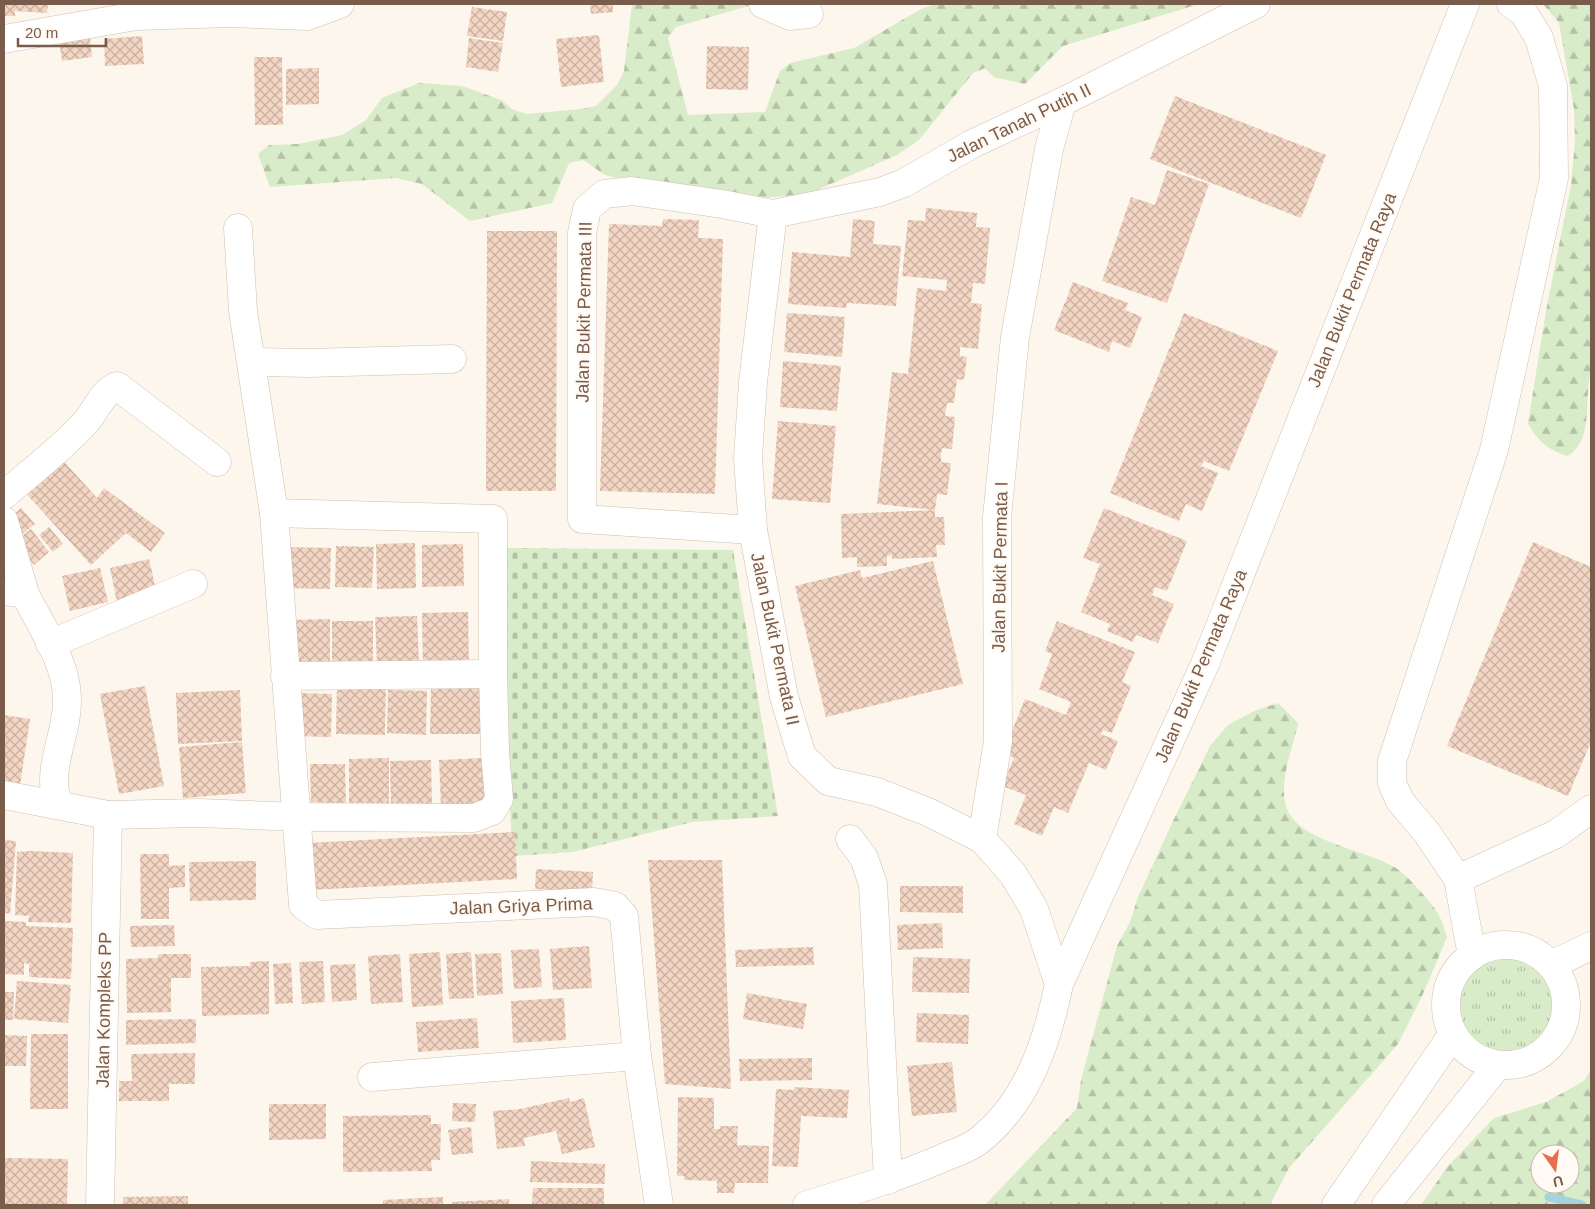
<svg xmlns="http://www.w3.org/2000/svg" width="1595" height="1209" font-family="Helvetica,sans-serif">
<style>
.forest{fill:url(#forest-firs);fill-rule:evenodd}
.cemetery{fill:url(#cemetery-stones)}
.park{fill:url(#park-tufts)}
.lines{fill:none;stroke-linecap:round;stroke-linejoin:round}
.stream{stroke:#a5d3da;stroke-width:9}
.building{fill:url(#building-cross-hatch)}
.minor-casing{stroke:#d1beb0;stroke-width:29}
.minor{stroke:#fff;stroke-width:28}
.labels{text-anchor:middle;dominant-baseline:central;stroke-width:4.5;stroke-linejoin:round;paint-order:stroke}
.street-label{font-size:18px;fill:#7a5c4d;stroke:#fffaf3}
</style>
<defs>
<pattern id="forest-firs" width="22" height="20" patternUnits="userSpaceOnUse" patternTransform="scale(1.25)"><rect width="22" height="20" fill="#d8ecc9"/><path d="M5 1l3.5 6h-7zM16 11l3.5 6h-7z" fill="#b4c2a5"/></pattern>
<pattern id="cemetery-stones" width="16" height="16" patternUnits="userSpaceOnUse" patternTransform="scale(1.25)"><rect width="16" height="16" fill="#d8ecc9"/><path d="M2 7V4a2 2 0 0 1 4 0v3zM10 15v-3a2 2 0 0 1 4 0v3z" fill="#b4c2a5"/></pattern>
<pattern id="park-tufts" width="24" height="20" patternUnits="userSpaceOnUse" patternTransform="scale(1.25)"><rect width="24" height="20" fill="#d8ecc9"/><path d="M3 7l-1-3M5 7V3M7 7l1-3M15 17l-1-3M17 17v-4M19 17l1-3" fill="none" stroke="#b4c2a5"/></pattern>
<pattern id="building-cross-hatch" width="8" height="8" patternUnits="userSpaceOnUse" patternTransform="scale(1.25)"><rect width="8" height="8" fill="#f3d5c3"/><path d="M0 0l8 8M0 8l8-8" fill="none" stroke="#cab0a1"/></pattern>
</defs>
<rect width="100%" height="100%" fill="#fdf6ec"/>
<g class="forest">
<path d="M632,4H755L676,27L668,38L688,115L765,112L780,71L790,63L854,48L921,9L935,4H1199L1063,46L1025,84L994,77L985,68L973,73L919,140L897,155L808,194L750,199L681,193L605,175L583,160L569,163L552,203L470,221L422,184L396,178L270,187L258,154L269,145L298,144L342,135L366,120L382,98L419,83L462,86L501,100L512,109L526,114L582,109L596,106L617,85L624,71Z"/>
<path d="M1543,4H1591V371C1583,401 1595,438 1568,456C1549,451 1537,441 1528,423L1546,311L1571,185L1575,141L1574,109L1559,23Z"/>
<path d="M1278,703L1298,723C1293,749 1280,776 1285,802C1291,842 1369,849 1399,870C1408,877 1431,902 1437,912C1442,920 1444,929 1447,937L1423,994L1398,1044L1289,1168L1270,1205H985L1077,1108L1081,1080L1117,946L1130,922L1138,897L1173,821L1210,746L1228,725L1254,711Z"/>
<path d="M1591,1069V1205H1421L1447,1167L1494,1118L1546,1102L1584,1081ZM1540,1154H1570V1184H1540Z"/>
</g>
<path class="cemetery" d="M505,548L733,550L778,816L692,822L573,852L513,856L510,811Z"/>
<circle class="park" cx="1505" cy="1005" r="50"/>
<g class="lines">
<path class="stream" d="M1549,1197L1582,1205"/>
</g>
<g class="building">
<path d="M4,4H48L47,13L15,11V16H4Z"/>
<path d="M590,4H613V12L591,14Z"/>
<path d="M472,7L507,12L503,41L467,36Z"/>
<path d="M89,29L92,57L62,61L58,32Z"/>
<path d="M599,35L604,82L561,87L556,39Z"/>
<path d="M142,36L144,64L105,66L104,39Z"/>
<path d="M469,38L503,43L498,72L466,67Z"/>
<path d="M707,46L749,47L748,90L706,89Z"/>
<path d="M254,57H282L283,125H255Z"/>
<path d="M319,68V104L286,105V69Z"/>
<path d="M1175,96L1326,155L1301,218L1150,159Z"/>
<path d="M1167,170L1209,184L1167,303L1102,281L1131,197L1155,205Z"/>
<path d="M926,208L977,213L976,227L990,228L985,284L973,283L971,303L982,304L978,349L960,347V356L967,357L964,380L957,379L954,403H947L945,416L955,417L952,449L942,448L941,454V462L951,463L947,495L937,494L935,510L877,504L892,372L908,374L917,288L946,291L947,280L902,276L908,220L925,221Z"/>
<path d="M663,219L699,220L698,238L723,239L715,494L600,491L609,224L662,226Z"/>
<path d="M853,219L875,221L873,244L901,246L896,306L847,303L846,308L788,304L792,252L850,257Z"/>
<path d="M487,231H557L556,491H486Z"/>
<path d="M1073,282L1128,303L1125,310L1142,317L1130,348L1112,341L1109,352L1054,330Z"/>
<path d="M787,313L845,317L842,357L784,352Z"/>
<path d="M1184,313L1278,351L1229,471L1204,461L1201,466L1218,473L1202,511L1186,504L1179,521L1110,493Z"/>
<path d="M783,361L841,366L837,411L780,407Z"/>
<path d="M778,421L836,426L830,503L772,499Z"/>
<path d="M59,456L97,498L104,488L165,533L151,552L126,533L91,565L22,489Z"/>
<path d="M21,508L35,524L20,536L7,520Z"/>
<path d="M1104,508L1187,541L1167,591L1155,587L1152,595L1174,604L1158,643L1136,635L1133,642L1107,631L1110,624L1081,612L1100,564L1083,558Z"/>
<path d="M935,510V517H944L945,545H936L937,557L892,559V555L887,556V566L857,567V557L842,558L841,514Z"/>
<path d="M49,527L63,544L53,552L39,535Z"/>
<path d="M31,529L49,552L34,565L15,542Z"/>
<path d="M1533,542L1591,567V742L1568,796L1447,746Z"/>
<path d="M415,543L416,588L377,589L376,544Z"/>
<path d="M463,544L464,586L422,587V545Z"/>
<path d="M336,546L374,547L372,588L335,587Z"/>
<path d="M285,547L331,548L330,589L284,588Z"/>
<path d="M149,559L157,594L117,602L110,568Z"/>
<path d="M933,561L963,684L826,717L795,586L860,570L862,578Z"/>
<path d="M100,568L108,602L70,611L62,576Z"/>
<path d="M468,612L469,667L423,669L422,613Z"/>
<path d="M417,616L419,663L377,664L375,617Z"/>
<path d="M330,619V663L289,664L288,620Z"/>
<path d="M332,621H373V663L332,664Z"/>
<path d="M1057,621L1135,652L1122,682L1131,686L1112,733L1103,730L1101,734L1118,741L1106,770L1089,763L1068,813L1054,807L1042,836L1014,824L1026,795L1002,786L1014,758L1003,753L1025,699L1066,715L1071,702L1039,689L1052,654L1045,651Z"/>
<path d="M337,683L386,684L385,735L336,734Z"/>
<path d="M431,685L481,686L480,734H430Z"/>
<path d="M145,686L164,786L119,794L100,694Z"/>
<path d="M240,690L242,741L178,744L176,693Z"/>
<path d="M388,690L427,691L426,735L387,733Z"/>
<path d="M296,693L332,694L331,737L294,736Z"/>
<path d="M4,715L30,719L19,792L4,789Z"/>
<path d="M242,742L246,793L183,798L179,747Z"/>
<path d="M389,758V803H349V759Z"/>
<path d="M483,758L485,804L441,806L439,760Z"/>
<path d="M431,760L432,806L391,807L390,761Z"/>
<path d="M310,764H345L346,804L311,802Z"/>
<path d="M515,832L517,879L310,890L308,843Z"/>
<path d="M4,840L16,841L10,914L4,913Z"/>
<path d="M30,851L73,853L71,923L28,922L29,916L15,915L17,852Z"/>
<path d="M140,854H169V866L185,865V887L169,888V919H141Z"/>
<path d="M648,860H722L731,1089L665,1084Z"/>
<path d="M256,861V900L190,901L189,862Z"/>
<path d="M536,869L593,872L592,892L535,889Z"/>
<path d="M900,886H963V913L900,912Z"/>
<path d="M4,921L26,922V926L73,928L71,979L29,977V964L24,963V975L4,974Z"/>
<path d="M942,923L943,948L898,950L897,925Z"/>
<path d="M174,925L175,946L131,947L130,926Z"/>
<path d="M589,946L592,988L553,990L550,949Z"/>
<path d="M813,947L814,965L736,967L735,950Z"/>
<path d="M539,949L542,987L514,989L511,950Z"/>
<path d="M440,952L443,1005L412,1007L409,954Z"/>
<path d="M471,952L474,998L449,999L446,954Z"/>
<path d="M501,953L503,994L477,996L475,954Z"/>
<path d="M158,954H191V978H171V1012L127,1013L126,959L158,958Z"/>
<path d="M400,954L403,1002L371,1004L368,956Z"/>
<path d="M913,957L970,959L969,993L912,992Z"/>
<path d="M269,961V1014L202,1016L201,967L250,966V962Z"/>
<path d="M323,961L325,1002L302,1004L299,962Z"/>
<path d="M291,963L293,1003L275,1004L273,964Z"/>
<path d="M355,964L357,1000L332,1002L330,965Z"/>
<path d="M17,981L71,985L68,1023L14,1019Z"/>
<path d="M4,992H14L13,1020H4Z"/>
<path d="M747,993L807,1004L803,1029L743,1019Z"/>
<path d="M564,998L566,1040L513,1043L511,1001Z"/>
<path d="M917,1013L969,1015L968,1044L916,1042Z"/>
<path d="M477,1018L479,1048L418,1052L416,1022Z"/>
<path d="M196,1019V1043L126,1045V1020Z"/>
<path d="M31,1034H68V1109H30Z"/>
<path d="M4,1035L27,1036L26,1066H4Z"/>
<path d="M195,1053V1084H169V1101H119V1081H132L131,1054Z"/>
<path d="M812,1058V1080L740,1081L739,1059Z"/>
<path d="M952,1062L957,1112L912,1116L907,1066Z"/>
<path d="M794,1087L849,1090L847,1118L801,1116L798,1167L772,1166L776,1089L794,1090Z"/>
<path d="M678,1097L714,1098V1129H720V1126H738L737,1145L769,1146L768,1183H735L734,1193H717V1181L684,1180V1176H677Z"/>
<path d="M569,1098L570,1102L584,1098L595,1147L562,1154L556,1131L524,1138L525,1146L497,1149L493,1111L520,1109Z"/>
<path d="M453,1103L476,1104L475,1122L452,1121Z"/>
<path d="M269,1104H326V1139L269,1140Z"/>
<path d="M431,1115V1124H441L440,1160H431L432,1171L343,1172V1116Z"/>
<path d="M471,1127L473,1153L452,1155L448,1130Z"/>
<path d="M4,1158L68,1159L67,1205H4Z"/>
<path d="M531,1161L605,1164V1184L530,1182Z"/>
<path d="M533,1188H604V1205H532Z"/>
<path d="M188,1196V1205H123V1197Z"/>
<path d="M443,1197V1205H383V1200Z"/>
<path d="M509,1199V1205H453L452,1202Z"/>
</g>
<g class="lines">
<g class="minor-casing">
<g id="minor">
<path d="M763,4L790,16L809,14"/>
<path d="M4,39L136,16L231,13L307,16L340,4"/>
<path d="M773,214L753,382L748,458L753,530L784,697L802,756L828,781L877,792L928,812L982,839"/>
<path d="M238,228L243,311L274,513L303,905L317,915L594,902L615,906L624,916L637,1056L659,1205"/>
<path d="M252,362L309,363L452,359"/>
<path d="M4,495C31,472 60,450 85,423C95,412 103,391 117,386L217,462"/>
<path d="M4,521L25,594"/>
<path d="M753,530L582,519V233L587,209L604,194L632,191L722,204L773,214L880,192L904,183L972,144L1062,102L1256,4"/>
<path d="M4,591L25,594C41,626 67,663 67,699C68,736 45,768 58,804"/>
<path d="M50,644L193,584"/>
<path d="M285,676L493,674"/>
<path d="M4,795L108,815"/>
<path d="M850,839L864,858L873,884L888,1180"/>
<path d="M1458,879L1556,834L1591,809"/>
<circle cx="1506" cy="1005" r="60"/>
<path d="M1472,956L1458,879L1427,833L1400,801L1392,783V761L1494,450L1554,178L1553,86L1539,38L1523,12L1511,4"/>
<path d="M1551,965L1591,946"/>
<path d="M1059,984L1034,909L1013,874L982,839L998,741L997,517L1015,337L1049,149L1062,102"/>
<path d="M372,1077L637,1056"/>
<path d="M100,1205L108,815L199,813L297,817L474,818L492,811L499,799L495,752L493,674V519L274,513"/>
<path d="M807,1205C853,1191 899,1177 943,1158C954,1153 968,1149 977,1142C1027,1104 1047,1043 1059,984L1205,664L1465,4"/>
<path d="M1336,1205L1453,1034"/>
<path d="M1386,1205L1498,1065"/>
</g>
</g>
<use href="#minor" class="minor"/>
</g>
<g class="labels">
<g class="street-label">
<text transform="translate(1019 123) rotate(-26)">Jalan Tanah Putih II</text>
<text transform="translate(1352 290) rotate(-68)">Jalan Bukit Permata Raya</text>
<text transform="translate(584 312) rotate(-89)">Jalan Bukit Permata III</text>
<text transform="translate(1000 567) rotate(-89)">Jalan Bukit Permata I</text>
<text transform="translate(775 639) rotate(78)">Jalan Bukit Permata II</text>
<text transform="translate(1201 666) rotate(-67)">Jalan Bukit Permata Raya</text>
<text transform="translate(521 906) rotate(-2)">Jalan Griya Prima</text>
<text transform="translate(104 1010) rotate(-89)">Jalan Kompleks PP</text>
</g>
</g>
<rect width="1595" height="1209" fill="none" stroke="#7a5c4d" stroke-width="10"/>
<g transform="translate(1555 1169) rotate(166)"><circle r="24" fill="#fffaf3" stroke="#cabbb1"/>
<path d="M0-4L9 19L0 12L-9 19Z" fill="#e76f51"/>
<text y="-8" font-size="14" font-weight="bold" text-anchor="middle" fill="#7a5c4d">U</text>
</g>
<path d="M18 38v8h88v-8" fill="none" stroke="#7a5c4d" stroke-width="2.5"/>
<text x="25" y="38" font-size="15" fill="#7a5c4d" stroke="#fffaf3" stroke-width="4" paint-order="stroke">20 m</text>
</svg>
